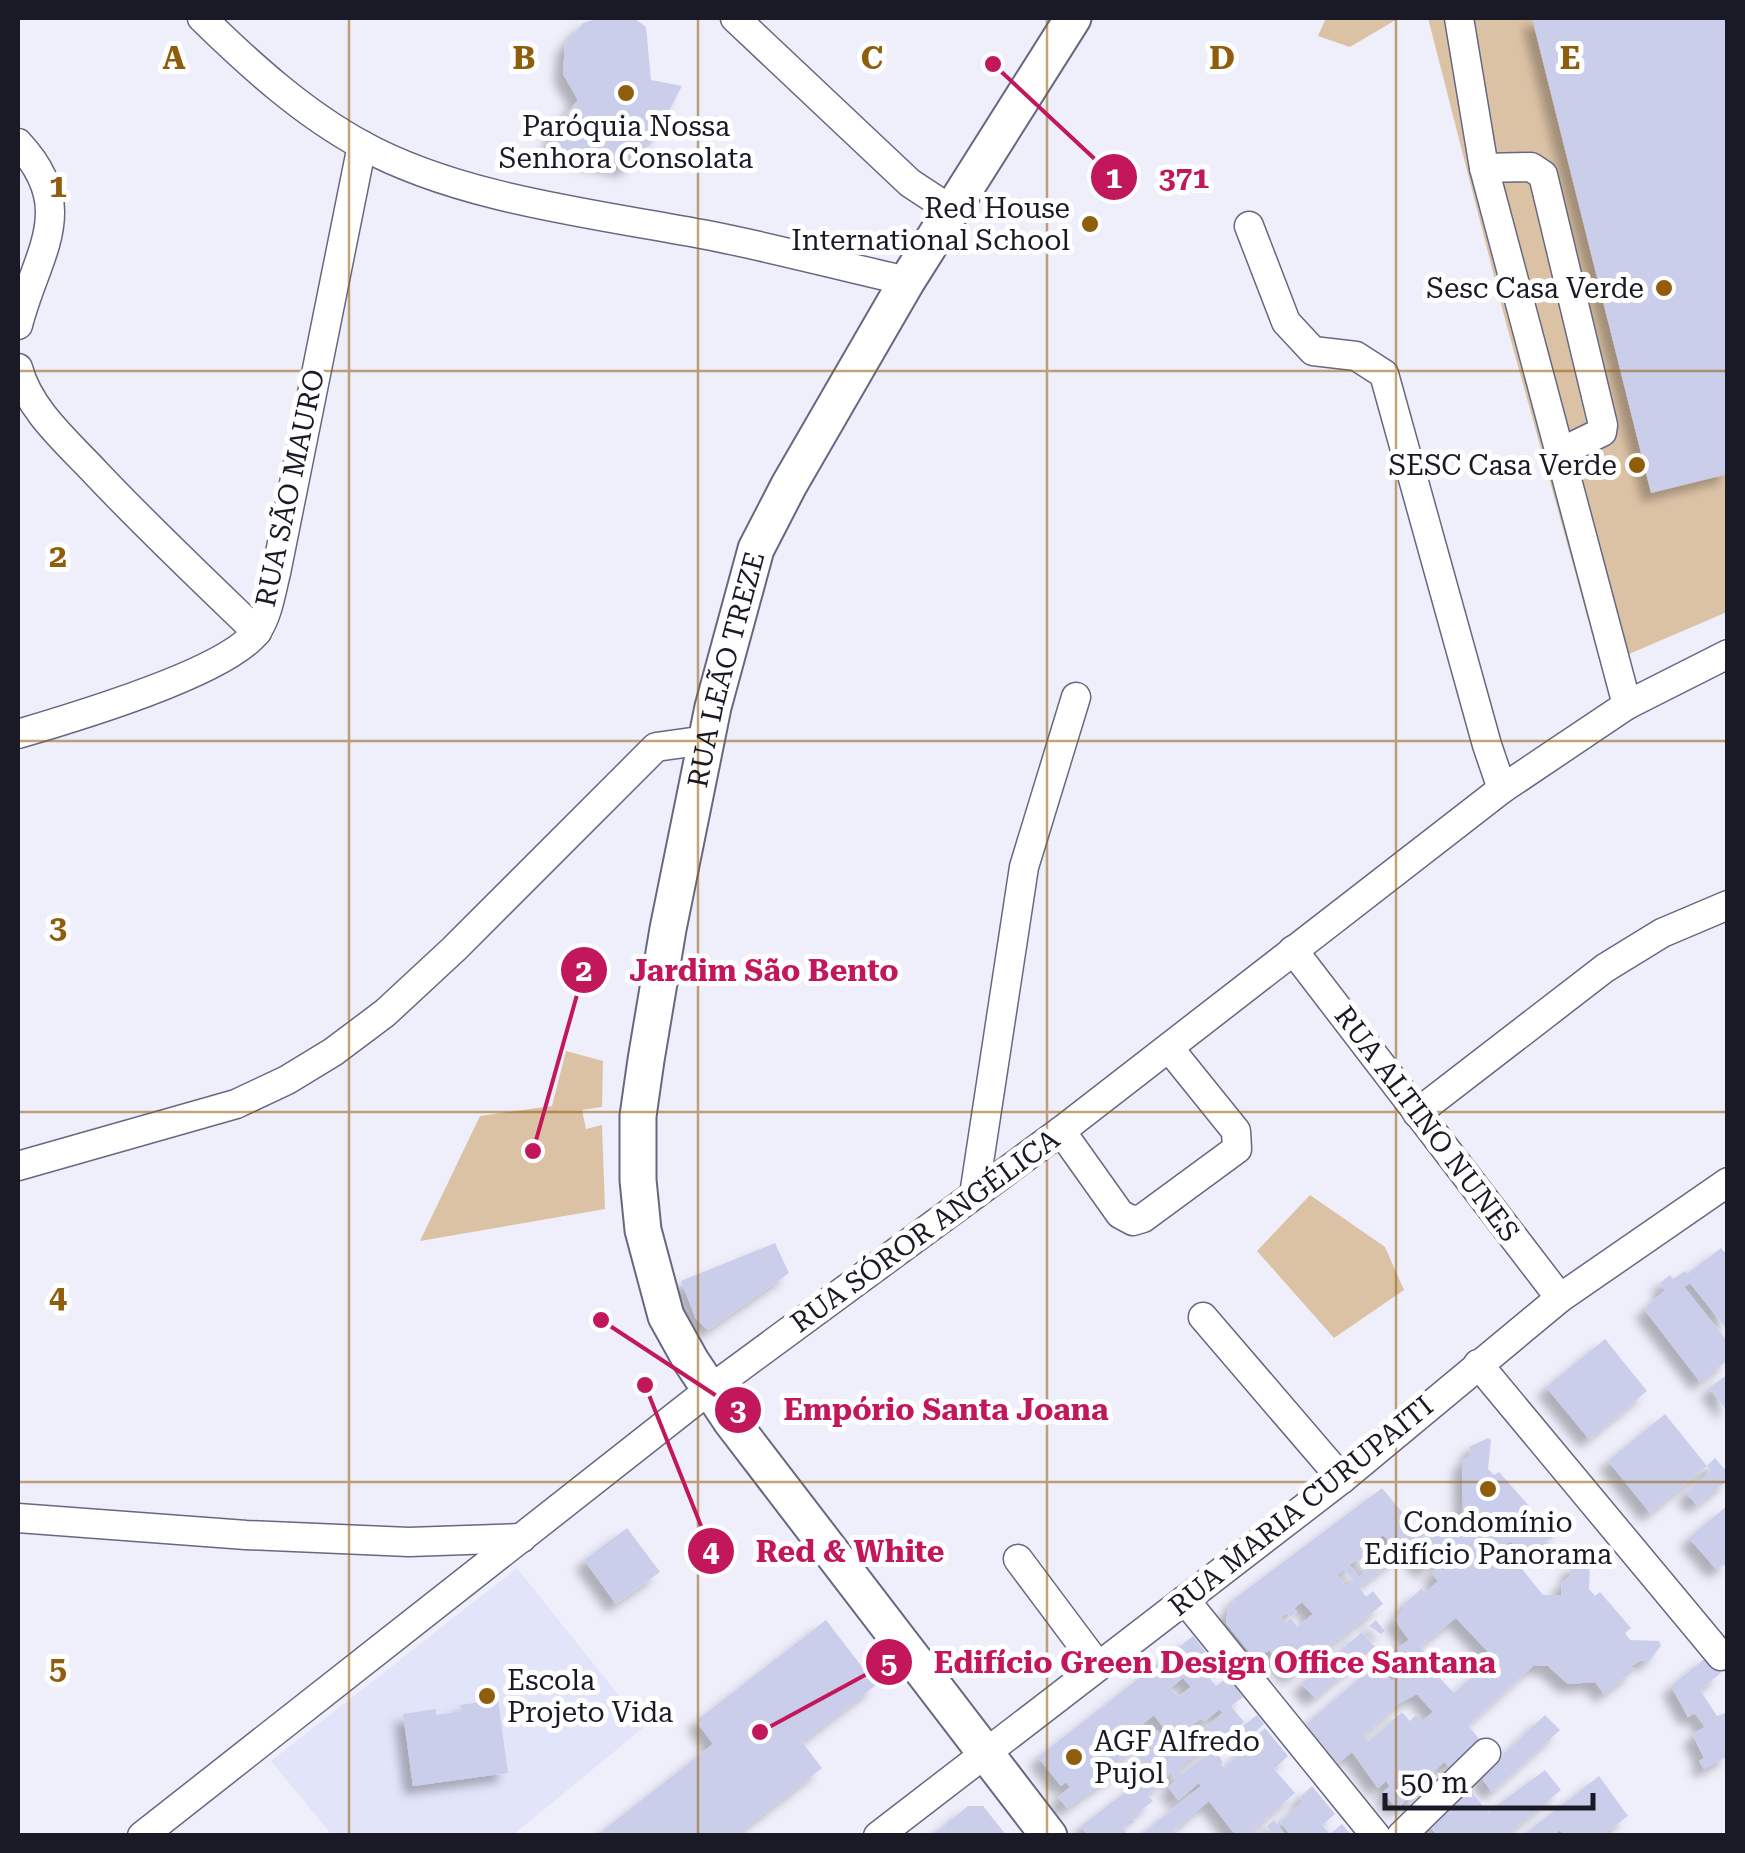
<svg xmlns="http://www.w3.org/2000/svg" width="1745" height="1853" font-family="'Roboto Serif',serif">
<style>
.built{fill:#e2e4fa}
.green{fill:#dcc2a5}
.building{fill:#cbceeb;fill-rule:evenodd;filter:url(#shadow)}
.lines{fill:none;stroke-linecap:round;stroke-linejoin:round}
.minor-casing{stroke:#666882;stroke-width:31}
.major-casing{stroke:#666882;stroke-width:39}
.minor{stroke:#fff;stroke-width:28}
.major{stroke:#fff;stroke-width:35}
.grid{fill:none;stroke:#905d0d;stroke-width:2.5;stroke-opacity:0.55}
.poi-dot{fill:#905d0d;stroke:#fff;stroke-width:4}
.labels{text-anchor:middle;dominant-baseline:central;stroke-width:10;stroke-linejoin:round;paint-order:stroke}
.poi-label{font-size:28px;fill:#191a25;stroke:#fff;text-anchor:end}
.street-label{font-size:28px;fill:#191a25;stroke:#fff}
.grid-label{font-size:32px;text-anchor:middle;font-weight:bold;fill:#905d0d;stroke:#fff;stroke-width:10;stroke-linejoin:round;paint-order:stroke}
.leader{fill:none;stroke:#c2185b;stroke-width:4}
.callout-dot{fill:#c2185b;stroke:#fff;stroke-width:4}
.mark-label{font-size:30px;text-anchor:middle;font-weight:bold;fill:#fff}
.callout-label{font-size:30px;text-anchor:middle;font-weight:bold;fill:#c2185b;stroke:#fff;stroke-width:10;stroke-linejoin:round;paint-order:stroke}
</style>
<defs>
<filter id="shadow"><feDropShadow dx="-9" dy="9" stdDeviation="5" flood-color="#0004"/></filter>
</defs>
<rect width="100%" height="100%" fill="#eeeffb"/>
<path class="built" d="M517,1568L644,1727L513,1835H332L271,1761Z"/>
<g class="green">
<path d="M1326,18H1399L1350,47L1318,36Z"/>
<path d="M1428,18H1727V612L1601,666L1505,319Z"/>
<path d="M566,1051L603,1061L602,1107L582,1110L586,1129L602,1125L605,1209L420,1241L480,1116L552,1106Z"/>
<path d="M1310,1195L1385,1247L1404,1290L1334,1338L1257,1251Z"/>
</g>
<g class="building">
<path d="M599,18H634L646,27L651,80L682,86L653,141L627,168L548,151L558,123L578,100L563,74L565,45L583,23Z"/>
<path d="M1532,18H1728V474L1651,493Z"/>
<path d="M775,1243L789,1273L708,1330L696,1319L681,1281Z"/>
<path d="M1721,1248L1728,1256V1331L1690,1283L1684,1287L1728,1342V1360L1700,1382L1644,1309L1665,1290L1660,1283L1670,1275L1673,1279L1685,1271L1687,1274Z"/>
<path d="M1605,1339L1647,1391L1589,1439L1546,1387Z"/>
<path d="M1728,1374V1412L1709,1388Z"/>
<path d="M1665,1414L1707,1466L1650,1513L1608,1461Z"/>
<path d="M1488,1438L1491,1440L1488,1469L1494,1475L1499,1472L1530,1507L1526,1511L1531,1519L1561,1524L1554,1533L1556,1536L1533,1547L1507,1542L1510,1554L1543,1595H1561L1562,1583L1571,1575L1569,1568L1577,1562L1580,1565L1590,1558L1589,1589L1595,1596L1600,1592L1631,1628L1625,1633L1630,1640L1659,1641L1661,1646L1648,1662L1642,1660L1631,1666L1635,1670L1604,1694L1595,1682L1568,1684L1548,1666L1534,1665L1468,1725L1480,1740L1450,1768L1444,1762L1430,1775L1433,1778L1418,1789L1422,1793L1411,1804L1407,1799L1397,1809L1383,1792L1390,1786L1386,1781L1378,1788L1352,1752L1337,1764L1306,1724L1376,1664L1392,1681L1399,1675L1384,1657L1409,1640L1394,1619L1403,1610L1404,1604L1422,1588L1425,1593L1438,1581L1432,1573L1444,1562L1439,1556L1425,1570L1407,1550L1359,1587L1366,1597L1373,1591L1383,1604L1291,1676L1269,1650L1256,1660L1226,1623L1228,1608L1236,1602L1234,1599L1382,1488L1422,1536L1423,1529L1444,1515L1463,1518L1462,1461L1471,1454L1469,1447ZM1383,1535L1395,1548L1373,1566L1363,1551ZM1358,1559L1367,1571L1359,1577L1349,1565ZM1344,1569L1354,1581L1346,1587L1337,1575ZM1302,1602L1313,1614L1297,1627L1291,1618L1286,1622L1281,1617L1287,1613L1290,1617L1297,1612L1294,1608ZM1456,1618L1494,1658L1454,1693L1437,1675L1440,1673L1420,1646ZM1417,1694L1433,1712L1422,1721L1416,1715L1410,1721L1402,1712L1369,1741L1363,1735L1398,1704Z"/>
<path d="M1715,1458L1728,1473V1480L1697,1505L1686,1493L1711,1471L1707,1466Z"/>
<path d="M1728,1505V1563L1716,1569L1689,1538Z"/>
<path d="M627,1528L660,1572L616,1604L584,1560Z"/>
<path d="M826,1620L876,1685L802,1742L822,1768L735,1836H596L713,1744L696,1721Z"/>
<path d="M1376,1620L1385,1631L1381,1634L1369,1626Z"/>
<path d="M1362,1632L1375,1647L1315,1698L1301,1684Z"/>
<path d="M1193,1636L1218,1667L1207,1675L1216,1686L1228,1677L1243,1697L1231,1706L1244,1722L1216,1747L1211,1742L1177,1769L1182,1774L1214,1749L1223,1762L1221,1764L1224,1768L1265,1728L1288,1756L1274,1769L1295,1793L1254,1829L1259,1836H1236L1209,1801L1174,1830L1179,1836H1139L1201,1786L1199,1783L1178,1800L1168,1787L1177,1780L1171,1773L1147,1795L1153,1801L1131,1818L1135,1822L1123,1828L1128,1836H1088L1081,1826L1141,1780L1129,1766L1152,1748L1145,1740L1139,1744L1116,1764L1120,1770L1067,1808L1058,1797L1070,1787L1066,1782L1061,1786L1038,1757ZM1183,1678L1191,1687L1178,1697L1170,1688ZM1220,1709L1223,1713L1174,1751L1157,1730L1145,1740L1136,1729L1154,1715L1175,1743L1192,1730L1190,1726L1201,1719L1204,1721Z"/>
<path d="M1708,1656L1721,1673L1700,1690L1717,1716L1728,1712V1756L1704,1769L1699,1761L1704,1758L1692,1734L1705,1727L1695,1713L1688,1717L1671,1686Z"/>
<path d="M498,1700L508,1773L413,1786L403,1714L436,1709V1715L461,1711L460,1705Z"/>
<path d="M1257,1715L1264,1724L1247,1739L1239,1729Z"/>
<path d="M1545,1715L1560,1730L1492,1792L1480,1776Z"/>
<path d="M1545,1770L1561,1790L1505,1836H1437L1428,1824L1468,1787L1488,1812Z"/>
<path d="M1599,1776L1628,1816L1601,1836H1564L1560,1830L1553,1836H1522Z"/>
<path d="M1312,1786L1335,1814L1322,1825L1330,1834L1342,1824L1352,1836H1291L1280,1822L1303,1801L1300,1797Z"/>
<path d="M968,1806H983L1007,1836H931Z"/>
<path d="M1274,1820L1286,1836H1275L1267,1826Z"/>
</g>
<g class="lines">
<g class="minor-casing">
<g id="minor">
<path d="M202,18C250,65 303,113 362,145C460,199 597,214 707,235C774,248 840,266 907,281"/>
<path d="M735,18L910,183L951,210"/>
<path d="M1459,18L1484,168L1627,705"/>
<path d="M18,143C80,209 36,254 18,325"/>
<path d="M1484,168L1531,167L1543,175L1603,425L1602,432L1559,453"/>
<path d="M1249,226L1286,322L1313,351L1356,356L1384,374L1487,745L1502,789"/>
<path d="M18,368C29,410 67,442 96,473C148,528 203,580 257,632"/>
<path d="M18,734C69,719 229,672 257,631C268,615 271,592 276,573L362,145"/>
<path d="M1293,950L1560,1298"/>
<path d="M1417,1113L1605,968L1662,933L1728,905"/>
<path d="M1061,1131L1120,1214L1133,1221L1143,1218L1237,1149L1236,1131L1169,1048"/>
<path d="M18,1166L236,1104L287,1080L333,1052L385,1013L454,949L656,747L706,740"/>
<path d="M974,1195L1024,867L1076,697"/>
<path d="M1203,1317L1342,1479"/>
<path d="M1478,1364L1721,1656"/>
<path d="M18,1518L246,1535L409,1542L522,1538"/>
<path d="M1018,1559L1098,1666"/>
<path d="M1185,1600L1376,1836"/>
<path d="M142,1836L709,1390L1061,1131L1502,789L1627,705L1728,654"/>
<path d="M878,1836L1342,1479L1560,1298L1728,1182"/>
<path d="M1401,1836L1486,1753"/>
</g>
</g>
<g class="major-casing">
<g id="major">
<path id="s1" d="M1049,1836L731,1421L691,1361L666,1316L643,1230L638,1180V1116L646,1060L668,929L713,707L756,549L789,485L907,281L1073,18"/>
</g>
</g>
<use href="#minor" class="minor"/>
<use href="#major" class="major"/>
</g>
<path class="grid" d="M349,18V1836M698,18V1836M1047,18V1836M1396,18V1836M18,371H1728M18,741H1728M18,1112H1728M18,1482H1728"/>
<g class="poi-dot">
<circle cx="626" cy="93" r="10"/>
<circle cx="1090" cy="224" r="10"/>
<circle cx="1664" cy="288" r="10"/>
<circle cx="1637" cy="465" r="10"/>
<circle cx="1488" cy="1489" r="10"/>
<circle cx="487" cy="1696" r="10"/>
<circle cx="1074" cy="1757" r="10"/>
</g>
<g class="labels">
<g class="poi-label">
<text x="626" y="126" text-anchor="middle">Paróquia Nossa<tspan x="626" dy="32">Senhora Consolata</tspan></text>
<text x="1070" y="208">Red House<tspan x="1070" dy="32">International School</tspan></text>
<text x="1644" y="288">Sesc Casa Verde</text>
<text x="1617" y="465">SESC Casa Verde</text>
<text x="1488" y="1522" text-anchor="middle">Condomínio<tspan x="1488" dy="32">Edifício Panorama</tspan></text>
<text x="507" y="1680" text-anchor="start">Escola<tspan x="507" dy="32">Projeto Vida</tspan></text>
<text x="1094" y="1741" text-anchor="start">AGF Alfredo<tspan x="1094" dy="32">Pujol</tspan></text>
</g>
<g class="street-label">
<text transform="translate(290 488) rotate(-78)">RUA SÃO MAURO</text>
<text stroke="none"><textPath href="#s1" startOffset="1305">RUA LEÃO TREZE</textPath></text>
<text transform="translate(1427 1124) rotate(53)">RUA ALTINO NUNES</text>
<text transform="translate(925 1231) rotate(-36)">RUA SÓROR ANGÉLICA</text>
<text transform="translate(1301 1506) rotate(-39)">RUA MARIA CURUPAITI</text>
</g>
</g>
<g class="grid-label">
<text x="174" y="69">A</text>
<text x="524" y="69">B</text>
<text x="872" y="69">C</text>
<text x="1222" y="69">D</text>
<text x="1570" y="69">E</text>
<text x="58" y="197">1</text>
<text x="58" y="567">2</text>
<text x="58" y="938">3</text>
<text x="58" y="1308">4</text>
<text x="58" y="1679">5</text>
</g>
<path class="leader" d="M993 64L1114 177M533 1151L584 970M601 1320L738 1410M645 1385L711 1551M760 1732L889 1662"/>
<g class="callout-dot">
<circle cx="993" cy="64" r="10"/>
<circle cx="533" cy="1151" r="10"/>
<circle cx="601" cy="1320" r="10"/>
<circle cx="645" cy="1385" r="10"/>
<circle cx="760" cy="1732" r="10"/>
<circle cx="1114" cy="177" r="25"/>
<circle cx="584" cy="970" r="25"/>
<circle cx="738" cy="1410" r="25"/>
<circle cx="711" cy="1551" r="25"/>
<circle cx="889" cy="1662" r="25"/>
</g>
<g class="mark-label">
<text x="1114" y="188">1</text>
<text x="584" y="981">2</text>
<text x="738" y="1420">3</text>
<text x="711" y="1562">4</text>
<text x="889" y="1673">5</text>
</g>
<g class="callout-label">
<text x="1184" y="188">371</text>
<text x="764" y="981">Jardim São Bento</text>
<text x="946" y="1420">Empório Santa Joana</text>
<text x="850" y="1562">Red &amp; White</text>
<text x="1215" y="1673">Edifício Green Design Office Santana</text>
</g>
<rect width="1745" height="1853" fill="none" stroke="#191a25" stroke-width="40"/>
<path d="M1385 1793v15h208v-15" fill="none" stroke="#191a25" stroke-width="5"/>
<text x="1400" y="1793" font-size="30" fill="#191a25" stroke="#ffffff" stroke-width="8" paint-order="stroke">50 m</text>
</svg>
